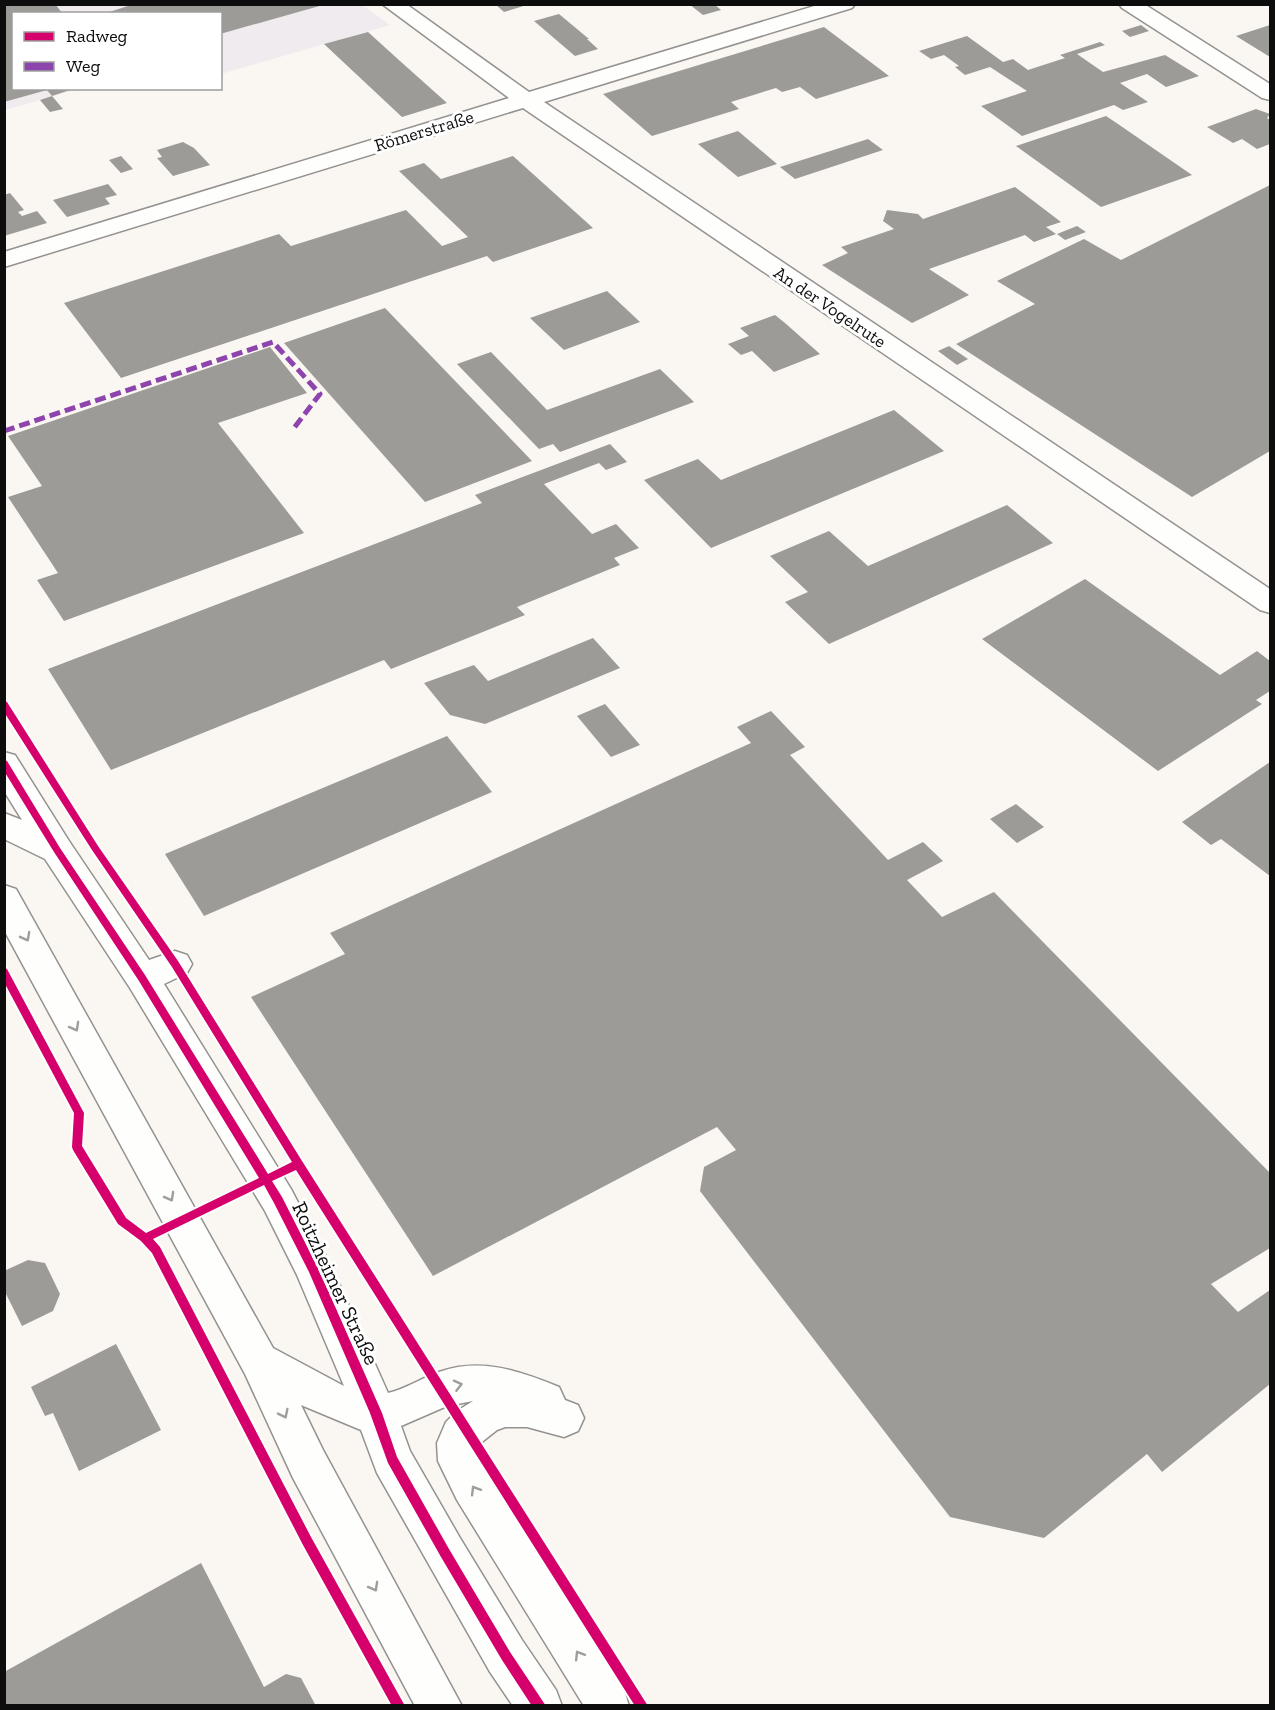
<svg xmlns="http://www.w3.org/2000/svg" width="1275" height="1710" font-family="'Zilla Slab',serif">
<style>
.industrial{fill:#f0ebee}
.building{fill:#9d9b98}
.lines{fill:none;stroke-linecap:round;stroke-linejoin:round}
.minor-casing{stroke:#949290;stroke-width:3}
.path{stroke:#b8b7b6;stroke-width:4.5;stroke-dasharray:8 4;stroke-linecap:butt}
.minor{fill:#fefefd;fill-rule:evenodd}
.quiet{stroke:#8e44ad;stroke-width:5;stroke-dasharray:11 5;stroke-linecap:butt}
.cycleway-casing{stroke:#fff;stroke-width:4}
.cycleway{fill:#d6006c;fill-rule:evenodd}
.oneway{stroke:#9e9e9d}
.labels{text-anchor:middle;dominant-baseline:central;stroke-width:6;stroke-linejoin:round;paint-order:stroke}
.far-street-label{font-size:18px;fill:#0d0d0d;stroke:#fff}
.street-label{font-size:21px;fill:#0d0d0d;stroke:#fff}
</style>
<rect width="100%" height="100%" fill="#faf7f2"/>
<path class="industrial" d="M5,5H362L390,25L221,74L220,14H14V88L78,89L5,110Z"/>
<g class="building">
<path d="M4,4H55L63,14H14V88H76L52,96L63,109L50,112L40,100L52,96L47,90L4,102Z"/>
<path d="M134,4H323V5L220,34V14H103Z"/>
<path d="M495,4H527V5L504,12Z"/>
<path d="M689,4H714L721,10L703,15Z"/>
<path d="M559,14L589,39H587L598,49L575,56L534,21Z"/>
<path d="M1141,25L1149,31L1130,37L1122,31Z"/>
<path d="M1270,25V57L1236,36Z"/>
<path d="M824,27L889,76L816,99L800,87L782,92L776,88L731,102L739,109L652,136L603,94Z"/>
<path d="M368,32L400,61L447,103L402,117L324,44Z"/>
<path d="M967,36L1003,62L1013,59L1028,70L1065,58L1060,55L1100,42L1105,45L1077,54L1103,72L1165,55L1199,76L1166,87L1147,74L1120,83L1148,102L1123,110L1114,105L1022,136L981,106L1027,91L990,67L965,75L955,67L959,66L944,55L931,59L919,51Z"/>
<path d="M1256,109L1270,114L1267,118L1270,120V144L1257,149L1242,139L1233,143L1207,127Z"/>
<path d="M1106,116L1118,124L1192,175L1101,207L1016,146Z"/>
<path d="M738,131L777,164L738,177L698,144Z"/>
<path d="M868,139L883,150L795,179L780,167Z"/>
<path d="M183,142L194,148L210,165L173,176L157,158L162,157L157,150Z"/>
<path d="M121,156L133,169L121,173L109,160Z"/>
<path d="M513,156L593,228L493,262L487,256L121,378L64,303L279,234L291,246L406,210L442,246L468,237L399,171L424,163L441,179Z"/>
<path d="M108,184L117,195L105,198L110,204L67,217L53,200Z"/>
<path d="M1270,185V451L1192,497L956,344L1035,304L997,281L1084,239L1121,260Z"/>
<path d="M1015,187L1061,222L1046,227L1056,234L1034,242L1025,235L929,269L969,295L912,323L822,265L848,253L841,247L894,229L883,221L887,210L918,214L923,219Z"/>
<path d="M10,193L24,210L18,212L22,216L37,211L47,223L4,236V195Z"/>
<path d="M1077,226L1086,232L1065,240L1057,234Z"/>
<path d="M607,291L640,322L564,350L530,318Z"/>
<path d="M385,308L532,461L425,502L284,343Z"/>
<path d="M775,315L785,323L820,354L774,372L752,351L741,355L728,344L749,336L740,328Z"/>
<path d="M949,346L968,359L957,365L938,351Z"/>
<path d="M270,347L307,393L218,423L304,533L64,621L37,580L58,573L8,497L42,486L8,436Z"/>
<path d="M491,352L547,410L660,369L694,402L560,452L553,444L539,449L457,364Z"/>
<path d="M894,410L944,451L711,548L644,480L698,459L721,480Z"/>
<path d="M610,444L627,462L606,470L599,463L544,484L592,534L616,524L639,548L614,558L620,565L517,607L525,615L391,669L384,660L111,770L48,669L482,503L475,495Z"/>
<path d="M1007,505L1053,543L829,644L785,602L808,592L770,556L829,531L868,566Z"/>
<path d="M1085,579L1220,675L1257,651L1270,661V691L1256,700L1262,704L1158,771L982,639Z"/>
<path d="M593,638L620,668L485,724L450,715L424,683L474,665L488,681Z"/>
<path d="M605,704L640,745L611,757L577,716Z"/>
<path d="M771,711L805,747L790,755L888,860L923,842L943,861L907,880L942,917L994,892L1270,1173V1248L1211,1284L1238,1312L1270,1290V1384L1162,1472L1147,1454L1044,1538L950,1517L700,1191L704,1167L736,1150L717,1127L433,1276L251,997L345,954L330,933L751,743L737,727Z"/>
<path d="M447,736L492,792L204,916L165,854Z"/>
<path d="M1270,762V876L1221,839L1211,845L1182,822Z"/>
<path d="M1016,804L1044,827L1017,843L990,819Z"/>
<path d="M28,1260L45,1263L60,1294L53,1311L22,1326L4,1290V1271Z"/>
<path d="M116,1344L161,1430L79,1471L53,1413L45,1416L31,1387Z"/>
<path d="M201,1563L264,1687L286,1674L301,1678L316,1706H4V1672Z"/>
</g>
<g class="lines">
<g class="minor-casing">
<g id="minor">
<path d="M382,4H406L529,92L821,4H855L852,8L544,102L1270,589V613L1260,610L523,108L4,267V252L509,98Z"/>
<path d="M1119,4H1144L1270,84V100L1262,98L1122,8Z"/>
<path d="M4,752L15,755L69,841L149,960L175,951L187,955L192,964L187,973L164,984L291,1189L333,1270L388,1393C405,1389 422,1378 439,1372C481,1357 519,1371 559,1387L565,1400L578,1405L584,1418L578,1431L564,1437L527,1427H505L497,1430L478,1445L479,1457L487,1472L621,1680L629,1706H584L457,1500L438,1461L437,1443L446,1422L457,1411L473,1401L447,1406L401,1426L410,1451L460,1538L522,1640L556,1690L562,1706H513L490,1672L377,1473L361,1430L301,1405L323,1450L462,1706H415L293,1478L245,1374L4,930V885L16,889L273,1348L344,1386L297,1275L265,1211L130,988L45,859L4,839V813L22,820L4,791Z"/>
</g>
</g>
<path class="path" d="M217,1204L231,1197"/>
<use href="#minor" class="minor"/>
<path class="quiet" d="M4,431L273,342L320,394L294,428"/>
<g class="cycleway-casing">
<path id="cycleway" d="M4,701L7,702L98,846L178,961L302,1161L648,1706H635L296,1170L272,1181L282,1197L319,1270L382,1413L397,1457L449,1549L510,1652L546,1706H532L502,1660L441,1557L388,1463L370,1413L309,1272L274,1203L264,1185L153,1239L160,1247L311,1537L405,1706H392L303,1545L152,1253L141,1241L118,1224L73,1150L72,1147L74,1113L4,982V968L7,969L84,1113L82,1146L126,1218L146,1233L259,1178L139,981L54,852L4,771V760L7,761L60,848L145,975L268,1174L292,1162L172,967L92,850L4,712Z"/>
</g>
<use href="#cycleway" class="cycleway"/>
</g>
<defs><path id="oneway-chevron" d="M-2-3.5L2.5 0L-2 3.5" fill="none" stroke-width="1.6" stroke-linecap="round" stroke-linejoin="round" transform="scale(1.5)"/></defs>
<g class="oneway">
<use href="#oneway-chevron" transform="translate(26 937) rotate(62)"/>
<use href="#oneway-chevron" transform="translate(75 1027) rotate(61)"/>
<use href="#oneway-chevron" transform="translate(170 1197) rotate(61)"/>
<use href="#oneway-chevron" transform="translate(458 1385) rotate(-14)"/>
<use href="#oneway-chevron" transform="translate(284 1414) rotate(64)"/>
<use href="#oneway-chevron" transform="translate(475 1490) rotate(-121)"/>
<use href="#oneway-chevron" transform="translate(374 1587) rotate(61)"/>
<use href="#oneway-chevron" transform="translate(579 1655) rotate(-122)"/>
</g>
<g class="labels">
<g class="far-street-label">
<text transform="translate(424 131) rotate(-17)">Römerstraße</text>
<text transform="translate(830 307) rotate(34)">An der Vogelrute</text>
</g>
<g class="street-label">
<text transform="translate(336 1283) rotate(65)">Roitzheimer Straße</text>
</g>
</g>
<rect width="1275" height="1710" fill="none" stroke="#0d0d0d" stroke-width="12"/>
<rect x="12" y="12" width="210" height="78" fill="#ffffff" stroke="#9e9e9e" stroke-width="1.5"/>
<rect x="24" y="32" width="30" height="9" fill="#d6006c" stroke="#9e9e9e" stroke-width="1.5"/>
<text x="66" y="42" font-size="18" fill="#0d0d0d">Radweg</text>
<rect x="24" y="62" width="30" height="9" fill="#8e44ad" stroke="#9e9e9e" stroke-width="1.5"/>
<text x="66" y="72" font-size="18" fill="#0d0d0d">Weg</text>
</svg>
